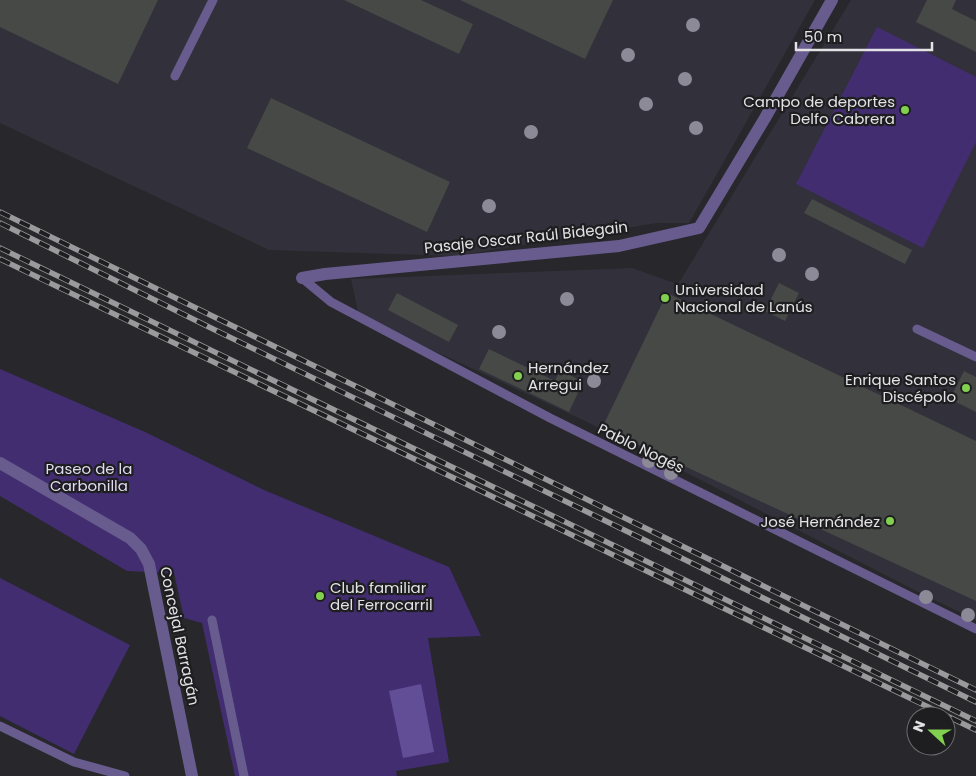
<svg xmlns="http://www.w3.org/2000/svg" width="976" height="776" font-family="Poppins,sans-serif">
<style>
.built{fill:#32303a}
.green{fill:#422d71}
.water{fill:#624e97}
.building{fill:#464945}
.lines{fill:none;stroke-linecap:round;stroke-linejoin:round}
.service{stroke:#685c8e;stroke-width:9}
.pedestrian{stroke:#685c8e;stroke-width:12}
.minor{stroke:#685c8e;stroke-width:12}
.rail-casing{stroke:#9a9a9d;stroke-width:5.5}
.rail{stroke:#1e1e21;stroke-width:4;stroke-dasharray:11;stroke-linecap:butt}
.tree{fill:#8d8a97}
.poi-dot{fill:#82d04f;stroke:#1e1e21;stroke-width:2}
.labels{text-anchor:middle;dominant-baseline:central;stroke-width:4.5;stroke-linejoin:round;paint-order:stroke}
.poi-label{font-size:15px;fill:#e3e3e6;stroke:#1e1e21;text-anchor:end}
.street-label{font-size:15px;fill:#e3e3e6;stroke:#1e1e21}
.park-label{font-size:15px;fill:#dfdbf0;stroke:#1e1e21}
</style>
<rect width="100%" height="100%" fill="#28272b"/>
<g class="built">
<path d="M0,0H815L726,158L689,223H657L455,256L269,250L0,123Z"/>
<path d="M851,0H976V620L922,594L691,475L583,420L430,349L358,312L351,279L632,268L677,284L680,281Z"/>
</g>
<g class="green">
<path d="M877,27L976,77V142L923,248L796,184Z"/>
<path d="M0,369L145,432L264,490L449,567L481,636L428,638L449,762L396,771L397,776H235L202,623L184,618L174,573L127,571L0,496Z"/>
<path d="M0,578L130,645L74,754L0,716Z"/>
</g>
<path class="water" d="M421,684L434,752L403,758L389,691Z"/>
<g class="building">
<path d="M0,0H158L118,84L0,27Z"/>
<path d="M344,0H421L473,24L459,54Z"/>
<path d="M460,0H613L585,59Z"/>
<path d="M927,0H956L952,9L976,21V52L916,22Z"/>
<path d="M271,98L450,182L427,232L247,148Z"/>
<path d="M812,199L912,250L905,264L804,213Z"/>
<path d="M779,283L799,293L785,321L765,311Z"/>
<path d="M397,293L458,325L449,342L388,310Z"/>
<path d="M667,293L976,441V601L602,428Z"/>
<path d="M489,349L555,381L560,370L583,382L569,412L479,369Z"/>
<path d="M964,371L976,377V412L950,399Z"/>
</g>
<g class="lines">
<g class="service">
<path d="M175,76L213,0"/>
<path d="M302,278L331,302L550,418L976,629"/>
<path d="M917,329L976,357"/>
<path d="M212,620L244,776"/>
<path d="M0,726L74,762L125,776"/>
</g>
<path class="pedestrian" d="M302,278L325,274L619,246L699,228L765,118L832,0"/>
<path class="minor" d="M0,463L130,538L141,549L149,564L192,776"/>
<g class="rail-casing">
<g id="rail">
<path d="M0,212L976,690"/>
<path d="M0,223L213,329L976,702"/>
<path d="M0,248L976,721"/>
<path d="M0,259L976,730"/>
</g>
</g>
<use href="#rail" class="rail"/>
</g>
<g class="tree">
<circle cx="693" cy="25" r="7"/>
<circle cx="628" cy="55" r="7"/>
<circle cx="685" cy="79" r="7"/>
<circle cx="646" cy="104" r="7"/>
<circle cx="696" cy="128" r="7"/>
<circle cx="531" cy="132" r="7"/>
<circle cx="489" cy="206" r="7"/>
<circle cx="779" cy="255" r="7"/>
<circle cx="812" cy="274" r="7"/>
<circle cx="567" cy="299" r="7"/>
<circle cx="499" cy="332" r="7"/>
<circle cx="594" cy="381" r="7"/>
<circle cx="649" cy="461" r="7"/>
<circle cx="671" cy="473" r="7"/>
<circle cx="926" cy="597" r="7"/>
<circle cx="968" cy="615" r="7"/>
</g>
<g class="poi-dot">
<circle cx="905" cy="110" r="5"/>
<circle cx="665" cy="298" r="5"/>
<circle cx="518" cy="376" r="5"/>
<circle cx="966" cy="388" r="5"/>
<circle cx="890" cy="521" r="5"/>
<circle cx="320" cy="596" r="5"/>
</g>
<g class="labels">
<g class="poi-label">
<text x="895" y="101">Campo de deportes<tspan x="895" dy="17">Delfo Cabrera</tspan></text>
<text x="675" y="289" text-anchor="start">Universidad<tspan x="675" dy="17">Nacional de Lanús</tspan></text>
<text x="528" y="367" text-anchor="start">Hernández<tspan x="528" dy="17">Arregui</tspan></text>
<text x="956" y="379">Enrique Santos<tspan x="956" dy="17">Discépolo</tspan></text>
<text x="880" y="521">José Hernández</text>
<text x="330" y="587" text-anchor="start">Club familiar<tspan x="330" dy="17">del Ferrocarril</tspan></text>
</g>
<g class="street-label">
<text transform="translate(526 237) rotate(-6)">Pasaje Oscar Raúl Bidegain</text>
<text transform="translate(641 448) rotate(26)">Pablo Nogés</text>
<text transform="translate(180 636) rotate(78)">Concejal Barragán</text>
</g>
<g class="park-label">
<text x="89" y="468">Paseo de la<tspan x="89" dy="17">Carbonilla</tspan></text>
</g>
</g>
<g transform="translate(931 731) rotate(291)"><circle r="24" fill="#1e1e21" stroke="#6d6d70"/>
<path d="M0-4L9 19L0 12L-9 19Z" fill="#82d04f"/>
<text y="-8" font-size="14" font-weight="bold" text-anchor="middle" fill="#e3e3e6">N</text>
</g>
<path d="M796 42v8h136v-8" fill="none" stroke="#e3e3e6" stroke-width="2.5"/>
<text x="804" y="42" font-size="15" fill="#e3e3e6" stroke="#1e1e21" stroke-width="4" paint-order="stroke">50 m</text>
</svg>
